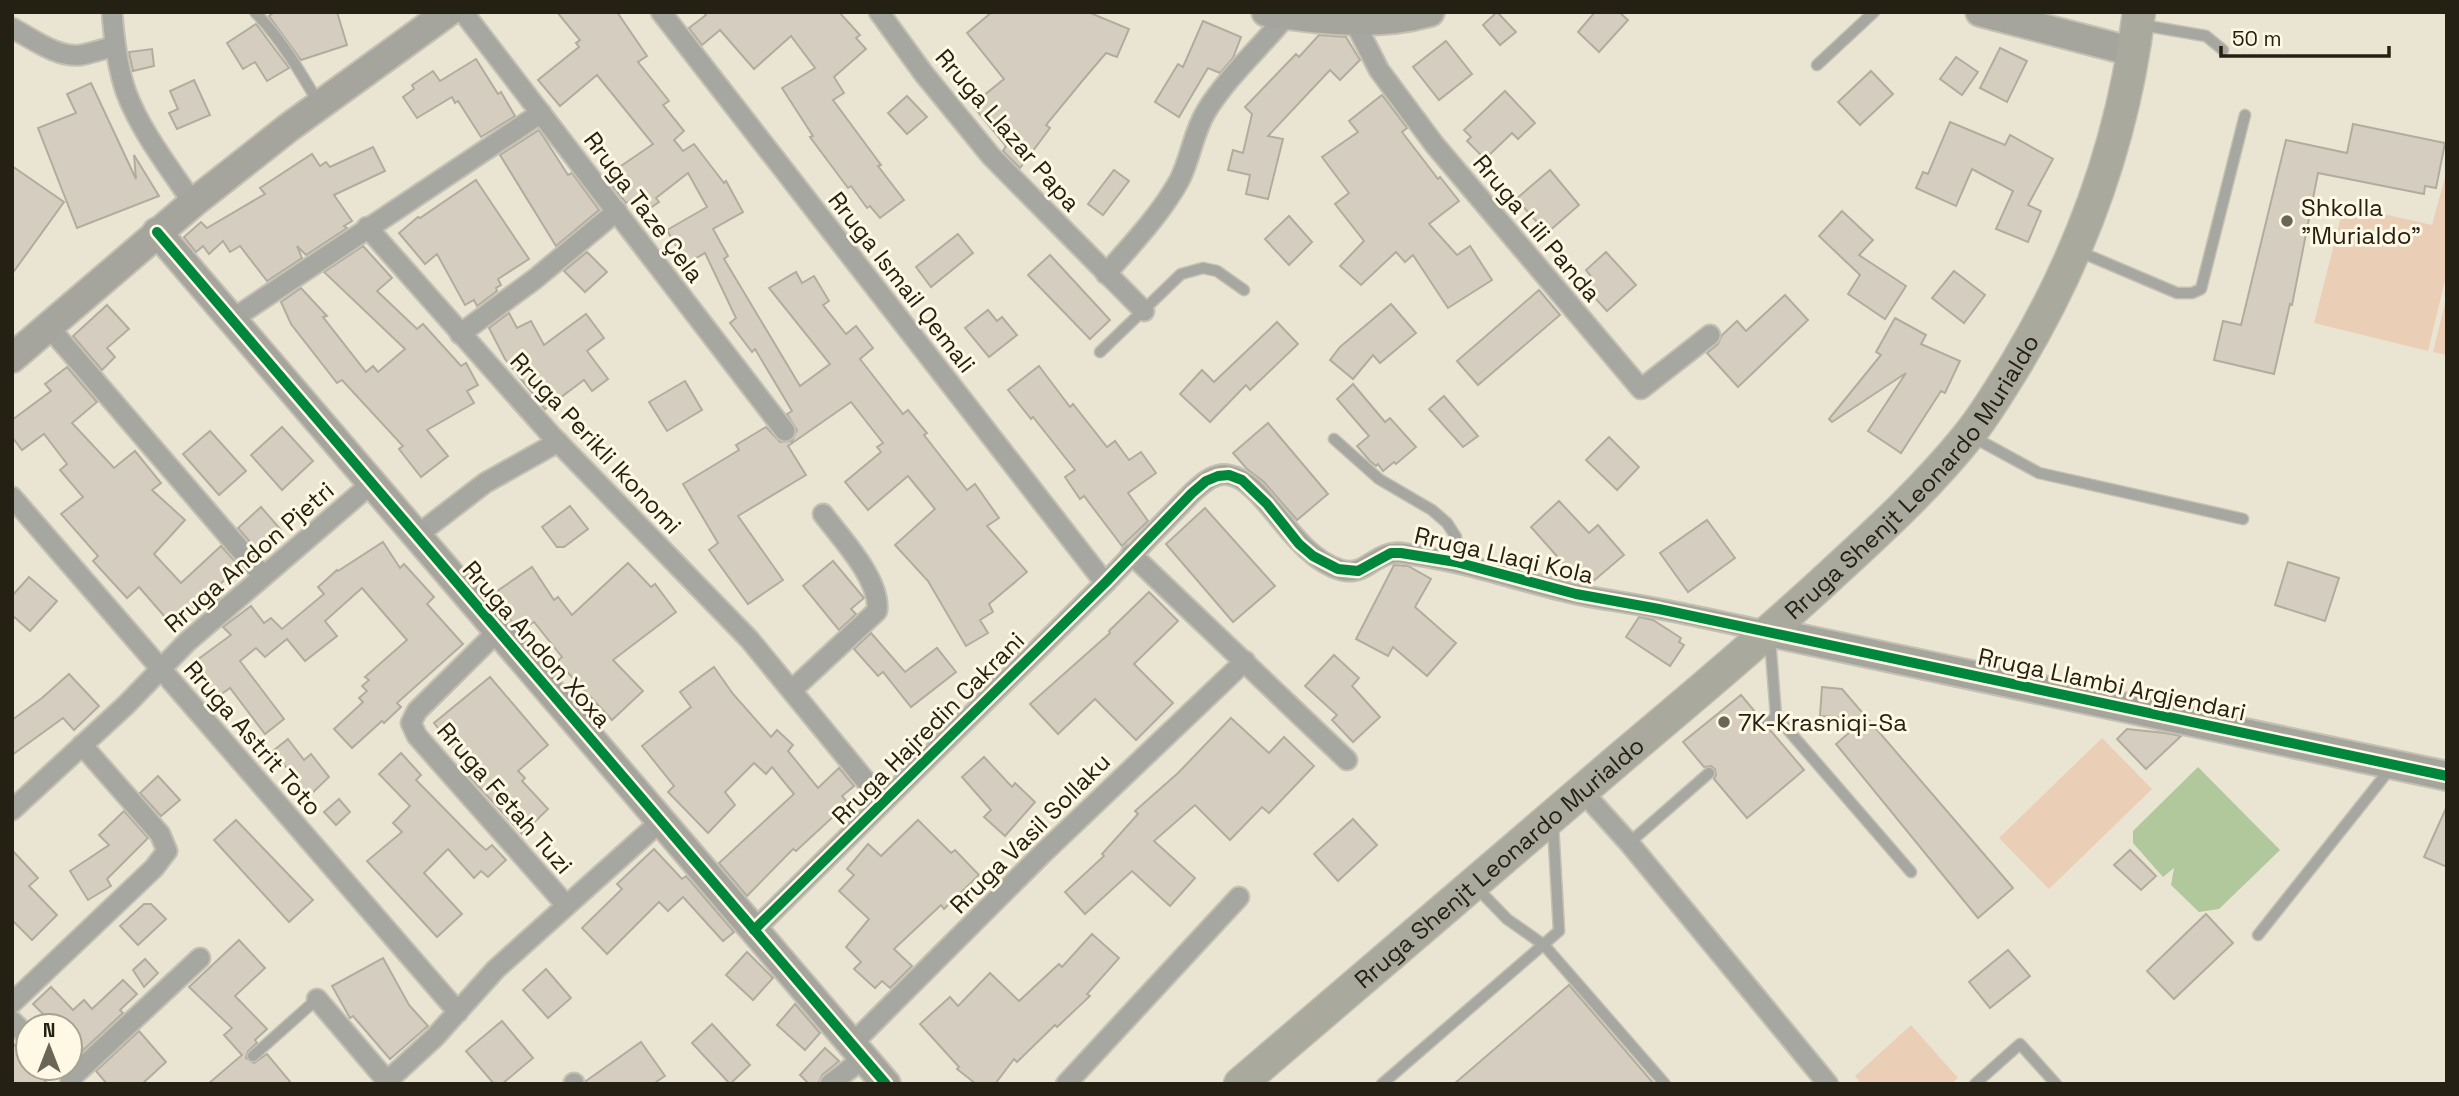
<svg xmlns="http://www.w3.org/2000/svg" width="2459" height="1096" font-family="'Space Grotesk',sans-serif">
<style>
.green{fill:#eaceb6}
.water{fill:#b0c89c}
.building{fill:#d5cec0;stroke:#b2ac9f;stroke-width:2}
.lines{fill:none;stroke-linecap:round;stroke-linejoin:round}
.lane-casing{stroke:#c5c1b2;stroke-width:13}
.street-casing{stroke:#c5c1b2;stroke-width:23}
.secondary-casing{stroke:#c5c1b2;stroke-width:32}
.primary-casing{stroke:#c5c1b2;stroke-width:35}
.lane{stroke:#a7a7a1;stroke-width:10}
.street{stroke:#a7a7a1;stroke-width:19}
.secondary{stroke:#a6a59d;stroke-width:28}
.primary{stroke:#a9a99d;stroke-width:32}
.cycleway-casing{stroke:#fef8e4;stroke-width:15}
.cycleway{stroke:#00873e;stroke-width:10}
.poi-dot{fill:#696657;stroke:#fef8e4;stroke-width:2.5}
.labels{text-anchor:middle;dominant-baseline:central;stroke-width:6;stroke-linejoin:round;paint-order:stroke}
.street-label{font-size:24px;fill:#242114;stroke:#fef8e4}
.poi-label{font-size:24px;fill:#242114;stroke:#fef8e4;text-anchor:start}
</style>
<rect width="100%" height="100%" fill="#eae5d3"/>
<g class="green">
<path d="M2447,170V272L2428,351L2314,323L2344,205L2432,225Z"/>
<path d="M2447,295V355L2433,352Z"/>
<path d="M2102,738L2152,789L2049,889L1999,838Z"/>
<path d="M1911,1025L1958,1078L1951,1084H1861L1855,1076Z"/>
</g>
<path class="water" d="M2198,767L2280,850L2219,909L2199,912L2171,885L2174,868L2163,877L2133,843V831Z"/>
<g class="building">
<path d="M275,12H337L347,45L301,60L269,16Z"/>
<path d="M557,12H617L647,56L638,62L669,101L663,105L684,131L674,140L683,151L694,144L724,183L726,181L743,212L713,229L728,256L724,259L800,386L830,364L769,288L796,272L802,283L814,276L829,301L823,305L846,334L856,326L873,348L860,359L903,414L908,410L927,433L924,435L967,490L975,484L999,518L987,526L1027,572L989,604L993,612L980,620L988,633L966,646L928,581L895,545L935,509L908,476L868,510L845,482L881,452L877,447L883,443L851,402L788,446L806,475L738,516L783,580L748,604L709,550L718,543L683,484L739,450L736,445L766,427L780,442L792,441L797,430L787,414L792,411L755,349L752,352L730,323L736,318L705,253L686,264L667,230L707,207L688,173L656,198L659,202L643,213L633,199L626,203L605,177L653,144L597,75L560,106L538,80L579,47L576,43L580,40Z"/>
<path d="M703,12H839L860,35L856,38L866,49L834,77L844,93L833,100L881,165L878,166L904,200L880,218L870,206L867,208L851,186L848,188L810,137L813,136L782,88L815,68L791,36L754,69L720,30L702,45L689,28L706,15Z"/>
<path d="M992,12H1088L1129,29L1117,57L1106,53L1083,80L1046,125L1050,128L1020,168L1003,151L1006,146L972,105L1004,79L967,33Z"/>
<path d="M1497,12L1516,32L1500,45L1483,25Z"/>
<path d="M1595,12H1619L1628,20L1599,52L1578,32Z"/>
<path d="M1203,21L1241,37L1233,58L1220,73L1208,68L1179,117L1155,102L1178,64L1183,67Z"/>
<path d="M256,24L289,68L267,81L255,62L243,69L227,43Z"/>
<path d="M1319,35L1346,37L1360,60L1340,80L1330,70L1268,136L1283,139L1268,199L1246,194L1250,175L1228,170L1233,150L1243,153L1252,114L1245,107L1296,54L1299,57Z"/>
<path d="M1446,41L1472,74L1439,100L1413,67Z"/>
<path d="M2000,48L2027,61L2007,102L1980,88Z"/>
<path d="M152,49L154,66L133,71L129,52Z"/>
<path d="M1956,57L1978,72L1962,95L1940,79Z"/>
<path d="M476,59L498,94L501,92L515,116L481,137L458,101L455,103L452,97L417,118L403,97L414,89L412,85L433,71L440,81Z"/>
<path d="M1871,71L1893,94L1860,125L1838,102Z"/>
<path d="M194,80L210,115L177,129L169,113L178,109L170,91Z"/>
<path d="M91,83L136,179L134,155L159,196L77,228L38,128L76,113L67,94Z"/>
<path d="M1505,91L1535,123L1518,139L1512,133L1485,159L1467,141L1471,137L1464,130Z"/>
<path d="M1382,95L1407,128L1402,132L1438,179L1440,177L1459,201L1429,224L1457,255L1470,246L1492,280L1448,308L1413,255L1405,262L1396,252L1361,285L1340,266L1364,241L1335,204L1349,193L1322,157L1358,132L1349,121Z"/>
<path d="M907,96L927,117L907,134L888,113Z"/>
<path d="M1950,122L2005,145L2010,135L2053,159L2028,205L2041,211L2028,242L1996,229L2013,191L1972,169L1956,206L1916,188L1923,172L1928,174Z"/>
<path d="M2353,124L2445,143L2436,188L2425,186L2424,194L2318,173L2292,305L2290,304L2274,374L2214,360L2223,321L2241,325L2286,140L2347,153Z"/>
<path d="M539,130L568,175L572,173L599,210L556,246L500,155Z"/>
<path d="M373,147L385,171L334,195L352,221L344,226L347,228L306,255L297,246L302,258L267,281L240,246L230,252L223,241L209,254L203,246L196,252L184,237L201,222L207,228L265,194L260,188L312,154L320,166L326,162L330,167Z"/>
<path d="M12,166L64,202L12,274Z"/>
<path d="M1114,170L1129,181L1103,215L1088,204Z"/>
<path d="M1550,170L1579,205L1547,233L1516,199Z"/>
<path d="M476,180L529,259L498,279L501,285L496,288L497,291L477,306L474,300L465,305L437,254L425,264L399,233L418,217L420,218Z"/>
<path d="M1842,211L1873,240L1859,255L1906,286L1885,319L1848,294L1860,275L1819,236Z"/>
<path d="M1289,216L1312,242L1289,265L1265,239Z"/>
<path d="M958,234L973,253L931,287L916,267Z"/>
<path d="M363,246L392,278L377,291L417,329L423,324L461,366L466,363L478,385L467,391L474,403L427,430L448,456L421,477L399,449L403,446L342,380L337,383L291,324L281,302L301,288L327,316L323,317L366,372L373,366L378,372L405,349L324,272Z"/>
<path d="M587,252L607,272L585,292L564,271Z"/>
<path d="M1606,252L1636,285L1607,311L1585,287L1593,279L1586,270Z"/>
<path d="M1050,255L1110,320L1090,339L1028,275Z"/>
<path d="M1954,271L1985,295L1964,323L1932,298Z"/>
<path d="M1539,290L1560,315L1478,385L1457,361Z"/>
<path d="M1785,295L1808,320L1738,387L1707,353L1718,344L1722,335L1737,321L1746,331Z"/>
<path d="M1391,304L1416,333L1380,363L1373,355L1353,379L1330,360L1340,347Z"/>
<path d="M107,305L129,329L107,348L115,357L102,370L73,336Z"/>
<path d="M988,310L997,321L1002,317L1017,335L989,357L965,328Z"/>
<path d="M509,313L517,328L531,321L544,345L586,314L604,338L587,351L608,379L592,391L584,380L545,409L505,359L489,328Z"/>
<path d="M1895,318L1926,335L1921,344L1960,361L1945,393L1941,391L1901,453L1868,431L1906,373L1832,422L1829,419L1881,355L1876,352Z"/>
<path d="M1277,322L1298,344L1250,390L1246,385L1210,422L1180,394L1202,370L1214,382Z"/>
<path d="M1039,366L1070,407L1073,404L1107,447L1115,441L1129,460L1141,452L1156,473L1128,493L1148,521L1122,546L1084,496L1080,499L1065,477L1075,470L1033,417L1031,419L1008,390Z"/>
<path d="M67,367L97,402L72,423L114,468L135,451L161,483L152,490L185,520L154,554L181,583L221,546L239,566L215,589L221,597L207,609L200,601L172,625L139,587L127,598L93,561L98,556L61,514L83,497L60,470L67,464L44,434L22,450L12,437V420L51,391L45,384Z"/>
<path d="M685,381L702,410L667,431L649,402Z"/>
<path d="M1353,384L1385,422L1390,418L1416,447L1396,464L1394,462L1383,471L1378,464L1376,466L1370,461L1357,446L1369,436L1337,399Z"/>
<path d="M1444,396L1478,436L1463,447L1429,409Z"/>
<path d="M1268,423L1328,494L1297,520L1264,482L1247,469L1233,453Z"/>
<path d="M282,427L313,461L282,490L251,455Z"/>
<path d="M210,431L246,471L219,495L183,454Z"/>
<path d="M1609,437L1639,467L1617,490L1586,460Z"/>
<path d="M1559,501L1589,533L1598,525L1624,555L1590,584L1580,582L1531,527Z"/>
<path d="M570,506L588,529L564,547H557L542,527Z"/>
<path d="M261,507L281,530L257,550L238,528Z"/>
<path d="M1205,508L1275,586L1233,622L1166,544Z"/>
<path d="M1707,520L1735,558L1688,592L1660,553Z"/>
<path d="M383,542L400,568L404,564L434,597L427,604L463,644L397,703L401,707L384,723L382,721L352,748L334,729L363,702L359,698L367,691L362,686L369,680L365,677L407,640L362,588L325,621L337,636L305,661L287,639L265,657L256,648L240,661L284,719L265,734L230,688L219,696L193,663L231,635L223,627L251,606L264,623L271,618L282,629L324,594L318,587L337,570L338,571Z"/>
<path d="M833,561L864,598L851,609L856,614L839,630L803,586Z"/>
<path d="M2288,562L2339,578L2325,621L2275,605Z"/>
<path d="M628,563L651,587L655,584L676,612L613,660L643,691L612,720L557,661L562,657L534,622L520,631L490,596L532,567L554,600L558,597L572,615Z"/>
<path d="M1394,565L1408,566L1431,579L1415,607L1456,643L1427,676L1393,647L1388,656L1356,639Z"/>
<path d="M29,577L57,601L30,631L12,615V596Z"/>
<path d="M1149,592L1178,621L1134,664L1173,703L1136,740L1095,699L1058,734L1030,704L1110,633L1109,631Z"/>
<path d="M1639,617L1653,620L1681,638L1679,642L1684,645L1670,666L1626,637Z"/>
<path d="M871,633L905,672L937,648L956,672L911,707L883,672L878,676L854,649Z"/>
<path d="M1334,655L1359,678L1352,686L1380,717L1353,742L1332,720L1337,715L1305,686Z"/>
<path d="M714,667L733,694L771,737L777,730L793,745L788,751L818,788L839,768L854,786L842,796L848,803L796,851L793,849L747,896L719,863L794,794L772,767L766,774L754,763L725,792L735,805L708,833L668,792L674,786L642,746L691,707L680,692Z"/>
<path d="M69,674L99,706L74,730L63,718L12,755V720L42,698Z"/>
<path d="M490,677L548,745L518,771L525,778L522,781L548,809L522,834L459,765L464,761L434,723Z"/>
<path d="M1822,687L1842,689L2013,888L1978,918L1836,744L1865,719L1820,716Z"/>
<path d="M1741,695L1761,719L1759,723L1760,729L1764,732L1771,731L1804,770L1747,818L1714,779L1716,775L1715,769L1711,766L1704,767L1683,742Z"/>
<path d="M1231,718L1269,753L1284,737L1314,766L1269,813L1262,807L1230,840L1195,805L1154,841L1195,878L1170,906L1132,871L1085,914L1065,892L1104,856L1102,854L1138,814L1135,811L1178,773Z"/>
<path d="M2127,729L2165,733L2181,736L2146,769L2117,739Z"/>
<path d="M288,739L304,760L311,754L329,777L309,796L273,751Z"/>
<path d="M401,753L421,775L416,780L476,841L486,850L492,845L506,860L488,877L481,871L474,878L448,849L424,873L462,914L437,937L367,861L402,832L393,823L410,806L379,774Z"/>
<path d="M984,757L1012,787L1015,783L1035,802L1005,836L984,817L991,810L962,777Z"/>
<path d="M158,776L180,800L161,816L140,793Z"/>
<path d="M339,799L350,812L336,825L324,812Z"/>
<path d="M2447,806V867L2424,857Z"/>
<path d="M124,811L148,838L107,879L111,886L88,900L70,871L109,845L99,835Z"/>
<path d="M1353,819L1377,845L1338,881L1314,854Z"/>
<path d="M236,820L313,900L289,922L214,840Z"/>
<path d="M918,820L951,853L955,850L979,875L944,909L941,905L894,949L912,966L890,988L882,981L875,988L854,969L861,962L846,947L869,919L839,891L854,875L847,869L868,844L881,856Z"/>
<path d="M654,849L682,879L686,876L734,932L723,941L683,897L668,911L659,902L607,954L582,928L622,889L617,884Z"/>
<path d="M12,850L38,878L29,886L57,915L32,940L12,920Z"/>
<path d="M2130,850L2156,876L2141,890L2114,865Z"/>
<path d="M144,904H151L166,919L138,945L120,926Z"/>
<path d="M2206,914L2233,943L2174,999L2147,971Z"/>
<path d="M1092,934L1119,958L1087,994L1090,996L1057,1027L1055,1025L1017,1062L1014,1059L995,1084H976L957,1069L959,1067L920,1024L950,997L958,1006L990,973L1019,1001L1059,964L1062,967Z"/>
<path d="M239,940L265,968L235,996L267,1029L255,1040L257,1043L248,1051L246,1058L254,1063L267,1054L292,1084H208L242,1055L224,1035L232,1028L189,987Z"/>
<path d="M2008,950L2030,976L1990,1008L1969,982Z"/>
<path d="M747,952L773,978L753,1000L726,975Z"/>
<path d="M383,958L409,1005L428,1026L390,1059L353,1016L350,1018L332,986Z"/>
<path d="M145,959L158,973L144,987L133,970Z"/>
<path d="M546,969L571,998L548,1018L523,990Z"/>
<path d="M123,980L137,994L120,1010L123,1013L80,1053L70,1042V1026H55L33,1004L51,987L73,1010L84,1000L92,1009Z"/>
<path d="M1569,985L1654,1084H1454Z"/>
<path d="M795,1004L820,1033L805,1050L777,1025Z"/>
<path d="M502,1021L533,1058L502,1084H494L466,1051Z"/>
<path d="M712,1024L750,1065L730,1084L692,1043Z"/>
<path d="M139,1031L166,1062L142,1084H107L96,1071Z"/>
<path d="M12,1042L28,1061V1068H34L48,1084H12Z"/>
<path d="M641,1042L665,1076L653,1084H586V1081Z"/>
<path d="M825,1048L839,1061L822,1075L818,1084H809L800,1075Z"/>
</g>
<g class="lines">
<g class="lane-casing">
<g id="lane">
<path d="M255,12C281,39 299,70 318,102"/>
<path d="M2142,25L2206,36L2223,50"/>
<path d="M1817,65L1874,12"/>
<path d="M2078,251L2177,293H2192L2201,289L2245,115"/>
<path d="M1100,352L1181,274L1203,268L1217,271L1244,290"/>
<path d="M1973,437L2039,473L2243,519"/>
<path d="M1334,439L1379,479L1432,510L1447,523L1456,537V562"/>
<path d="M1776,716L1911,872"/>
<path d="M1766,725L1776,716L1770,639"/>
<path d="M1629,843L1709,773"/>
<path d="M1476,887L1507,919L1544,945L1665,1084"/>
<path d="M2258,935L2390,769"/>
<path d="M253,1056L317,999"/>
<path d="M1382,1084L1559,931L1553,824"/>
<path d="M1975,1084L2020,1044L2056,1084"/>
</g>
</g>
<g class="street-casing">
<g id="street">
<path d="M112,12C114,39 117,66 126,92C141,132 169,167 193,203"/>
<path d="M463,12L785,431"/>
<path d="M661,12L1105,583"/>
<path d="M879,12L924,74L991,156L1144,311"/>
<path d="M1354,21L1379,70L1434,144L1641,389L1710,335"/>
<path d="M12,28C33,39 57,58 81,55C92,53 104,49 115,46"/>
<path d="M367,227L552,436L749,639L883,802"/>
<path d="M1106,274C1132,244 1160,215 1179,181C1191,158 1193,132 1207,110C1229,75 1261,47 1287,15"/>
<path d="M231,320L541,113"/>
<path d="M48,326L263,576"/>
<path d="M460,334L535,279L617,211"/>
<path d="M12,497L458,1012"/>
<path d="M416,536L485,483L558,442"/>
<path d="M1131,554L1347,760"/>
<path d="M498,631L417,711L411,723L417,736L566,905"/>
<path d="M792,690L877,611C881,580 841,538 823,514"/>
<path d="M1582,791L1629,843L1828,1084"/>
<path d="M12,810L126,705L187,642L371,484"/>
<path d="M754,930L1105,583L1192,493C1202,484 1214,472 1229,475C1265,481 1292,556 1341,570C1362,576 1371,559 1389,554C1397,551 1407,554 1415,555C1470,563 1522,582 1576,594C1604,600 1632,603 1660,609C1696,616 1733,624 1769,632"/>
<path d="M317,999L387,1081"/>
<path d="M12,1003L154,868L167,851L160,834L82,745"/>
<path d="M12,1021L28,1037"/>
<path d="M852,1044L1040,856L1245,661"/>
<path d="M70,1079L200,958"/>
<path d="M384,1084L435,1037L496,969L661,821"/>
<path d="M574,1084V1083"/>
<path d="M830,1084L864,1058"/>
<path d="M1066,1084L1239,897"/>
</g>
</g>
<g class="secondary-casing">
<g id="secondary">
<path d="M1266,12C1321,20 1377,27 1430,12"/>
<path d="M1980,12L2134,52"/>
<path d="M157,232L886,1084"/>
<path d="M12,358L193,203L288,128L448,12"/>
<path d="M1769,632L2447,776"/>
</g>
</g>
<g class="primary-casing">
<g id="primary">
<path id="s1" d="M1240,1084C1368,974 1496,864 1624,755C1694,696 1764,637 1831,575C1879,531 1927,487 1968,436C1986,414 2001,388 2016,364C2081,256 2124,137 2139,12"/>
</g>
</g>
<use href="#lane" class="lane"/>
<use href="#street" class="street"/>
<use href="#secondary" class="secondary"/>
<use href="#primary" class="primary"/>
<g class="cycleway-casing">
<g id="cycleway">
<path d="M157,232L886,1084"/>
<path d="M754,930L1105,583L1192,493L1206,481L1218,476L1229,475L1242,480L1267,504L1299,544L1313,556L1338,569L1358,571L1391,553H1401L1456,562L1576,594L1659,609L2447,776"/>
</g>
</g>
<use href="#cycleway" class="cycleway"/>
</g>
<g class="poi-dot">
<circle cx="2287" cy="221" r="7"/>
<circle cx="1724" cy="722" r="7"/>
</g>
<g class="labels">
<g class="street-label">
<text transform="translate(1008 130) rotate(49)">Rruga Llazar Papa</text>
<text transform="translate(644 207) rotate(53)">Rruga Taze Çela</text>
<text transform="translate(1537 228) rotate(50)">Rruga Lili Panda</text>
<text transform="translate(902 282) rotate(52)">Rruga Ismail Qemali</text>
<text transform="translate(596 443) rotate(47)">Rruga Perikli Ikonomi</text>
<text stroke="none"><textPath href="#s1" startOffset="908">Rruga Shenjt Leonardo Murialdo</textPath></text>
<text transform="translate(1504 555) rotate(13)">Rruga Llaqi Kola</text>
<text transform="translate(249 557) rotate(-41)">Rruga Andon Pjetri</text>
<text transform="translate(537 644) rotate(49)">Rruga Andon Xoxa</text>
<text transform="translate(2112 684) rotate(12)">Rruga Llambi Argjendari</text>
<text transform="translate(928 728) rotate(-45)">Rruga Hajredin Cakrani</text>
<text transform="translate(253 738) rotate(49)">Rruga Astrit Toto</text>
<text transform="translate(505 798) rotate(49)">Rruga Fetah Tuzi</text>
<text transform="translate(1030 833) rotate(-45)">Rruga Vasil Sollaku</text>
<text stroke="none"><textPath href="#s1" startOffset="341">Rruga Shenjt Leonardo Murialdo</textPath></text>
</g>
<g class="poi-label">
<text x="2301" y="207">Shkolla<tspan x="2301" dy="28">"Murialdo"</tspan></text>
<text x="1738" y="722">7K-Krasniqi-Sa</text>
</g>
</g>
<rect width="2459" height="1096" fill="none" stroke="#242114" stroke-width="28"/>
<g transform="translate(49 1047)"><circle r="33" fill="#fef8e4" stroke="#a7a291" stroke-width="2"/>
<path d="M0-5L12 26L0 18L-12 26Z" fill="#696657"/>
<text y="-10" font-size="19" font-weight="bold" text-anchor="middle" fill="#242114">N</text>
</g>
<path d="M2221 46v10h168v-10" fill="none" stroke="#242114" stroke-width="3.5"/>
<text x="2232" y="46" font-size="21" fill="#242114" stroke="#fef8e4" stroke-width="5" paint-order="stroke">50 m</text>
</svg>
